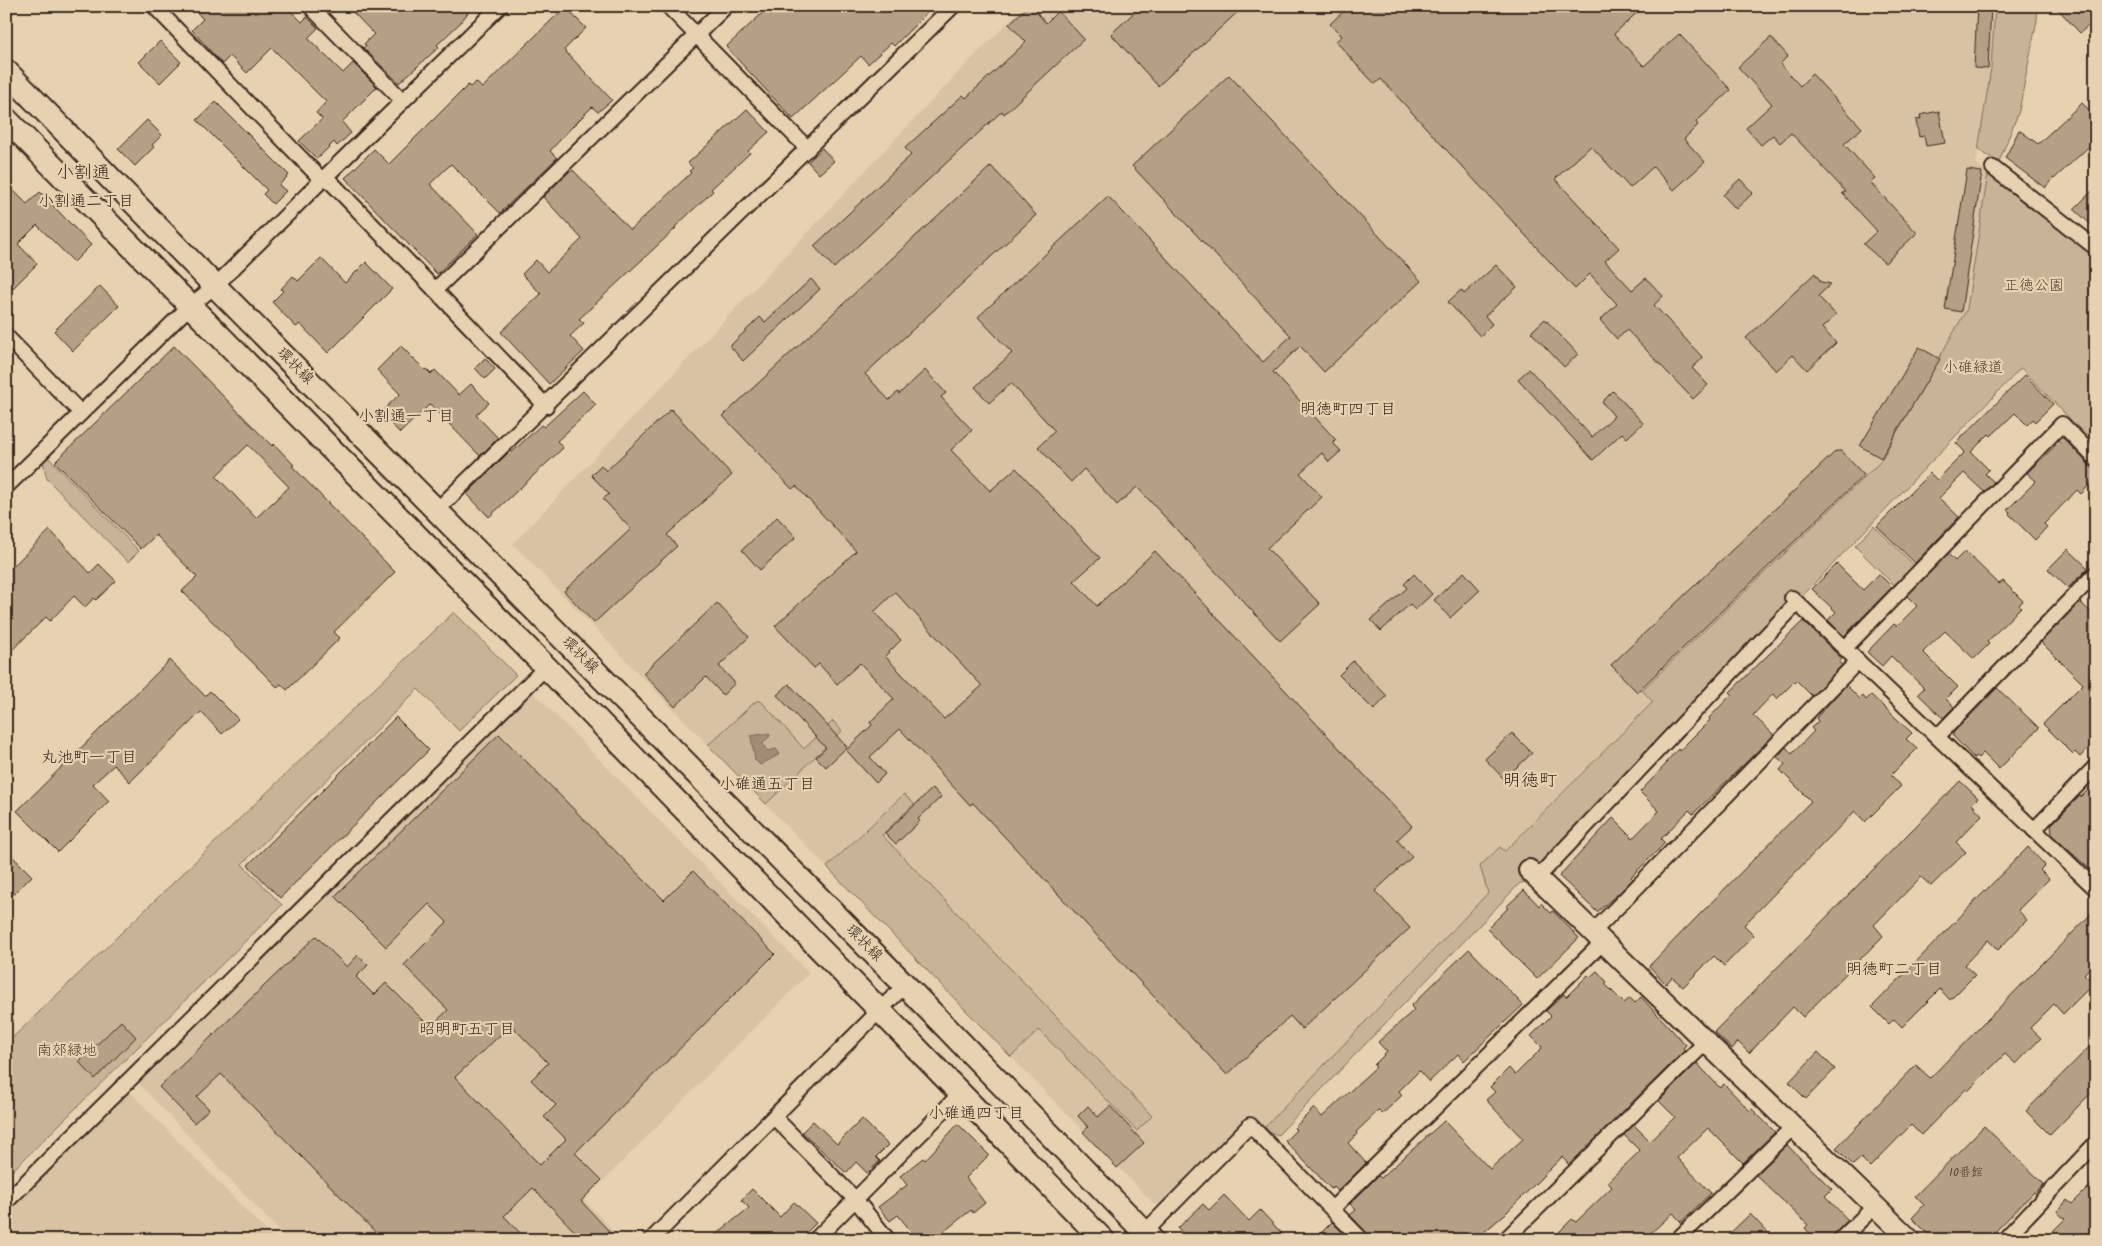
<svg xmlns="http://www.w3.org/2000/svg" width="2102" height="1246" font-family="Kalam,'Klee One',sans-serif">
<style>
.built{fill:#d7c2a3}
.green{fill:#c7b396;stroke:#816e5a}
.water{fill:#a18d74;stroke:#786552}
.building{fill:#b4a085;stroke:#3b2a1e;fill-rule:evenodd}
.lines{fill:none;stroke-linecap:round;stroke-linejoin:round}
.street-casing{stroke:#3b2a1e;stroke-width:18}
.secondary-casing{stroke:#3b2a1e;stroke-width:24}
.primary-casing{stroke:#3b2a1e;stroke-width:26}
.street{stroke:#e6d1b0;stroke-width:14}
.secondary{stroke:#e6d1b0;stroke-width:20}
.primary{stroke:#e6d1b0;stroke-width:22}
.labels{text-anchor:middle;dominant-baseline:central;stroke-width:4.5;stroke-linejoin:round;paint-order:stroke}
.number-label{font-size:12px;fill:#594838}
.park-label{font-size:15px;fill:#503f30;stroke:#e6d1b0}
.street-label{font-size:15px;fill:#3b2a1e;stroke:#e6d1b0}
.neighbourhood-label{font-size:16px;fill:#3b2a1e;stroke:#e6d1b0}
.quarter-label{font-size:18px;fill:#3b2a1e;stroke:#e6d1b0}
</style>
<rect width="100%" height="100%" fill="#e6d1b0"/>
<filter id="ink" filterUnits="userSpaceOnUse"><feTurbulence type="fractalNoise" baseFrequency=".02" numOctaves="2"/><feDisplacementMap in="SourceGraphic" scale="10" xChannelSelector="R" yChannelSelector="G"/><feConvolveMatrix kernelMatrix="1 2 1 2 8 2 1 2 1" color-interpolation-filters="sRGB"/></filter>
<g filter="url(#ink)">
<g class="built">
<path d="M1024,6H1995L1991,68L1976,163L1988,173L1967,309L1952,341L1880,462L1642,690L1653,702L1504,851L1501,848L1488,893L1265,1127L1251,1114L1161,1206L1154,1204L513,544L955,76Z"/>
<path d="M532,691L809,973L584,1200L622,1240H288L137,1082Z"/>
<path d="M126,1088L275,1240H6V1208Z"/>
</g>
<g class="green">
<path d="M1995,6H2038L2037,20L2019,111L1999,162L1978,150L1991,68Z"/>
<path d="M1988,173L2096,254V446L2021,368L1528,882L1520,883L1278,1135L1270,1132L1265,1127L1488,893L1480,866L1500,847L1505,851L1653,702L1642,690L1880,462L1967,309Z"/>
<path d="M48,457L139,551L128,562L47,479L43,462Z"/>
<path d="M1874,526L1915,566L1895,586L1855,546Z"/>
<path d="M454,612L516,675L459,731L418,689L242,864L282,905L6,1177V1044Z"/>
<path d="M756,701H761L804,749L833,721L842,731L766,804L708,745Z"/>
<path d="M904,794L914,804L882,835L1152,1116L1137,1131L1039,1030L1011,1057L827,867Z"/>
</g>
<path class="water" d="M769,733L770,736L763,743L765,748L768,751L776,749L780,754L760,765L755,760L751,736Z"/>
<g class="building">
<path d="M191,6H286L302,22L307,17L318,28L308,38L343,73L353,63L377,87L342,122L351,133L337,146L334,142L317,159L299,141L322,119L316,113L326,102L272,48L247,73L230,56L222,64L192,30L203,19Z"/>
<path d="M347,6H473L460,23L437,45L439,47L399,83L363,48L366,45L364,44L374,34Z"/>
<path d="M770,6H934L894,46L891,43L868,64L861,56L793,119L726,47Z"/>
<path d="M1028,6H1031L1046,23L1058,11L1084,39L1004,114L1002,111L834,268L814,246L911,155L905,148L963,95L966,98L1026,42L1009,24Z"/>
<path d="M1141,6H1244L1158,86L1111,34Z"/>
<path d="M1349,6H1644L1614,34L1644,66L1679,34L1731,90L1696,122L1698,125L1684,139L1705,162L1674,190L1653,167L1630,188L1591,146L1555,179L1619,248L1605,261L1632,290L1646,278L1663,296L1654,305L1703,358L1692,368L1708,385L1693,399L1627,330L1617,339L1600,320L1617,304L1590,274L1575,289L1381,79L1375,84L1354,62L1336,41L1342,36L1330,24Z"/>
<path d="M1977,6H1991L1988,69L1974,68Z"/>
<path d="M2055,6H2073L2079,13L2086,6H2096V19L2080,33Z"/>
<path d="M565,7L586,28L564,50L612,100L598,112L592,107L571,128L550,151L557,158L500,213L451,164L430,184L478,234L437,274L345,178L374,149L389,164L468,85L470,87L476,82L482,88Z"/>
<path d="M1771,37L1788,56L1780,64L1800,86L1812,74L1862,128L1844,144L1875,178L1870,182L1917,233L1885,263L1863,244L1877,231L1842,193L1846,192L1791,133L1780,143L1773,135L1761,145L1746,128L1772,104L1738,67Z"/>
<path d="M160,41L181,62L160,83L139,62Z"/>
<path d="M1229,75L1421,281L1324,372L1300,346L1273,372L1336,440L1333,443L1341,451L1329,462L1322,453L1300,473L1322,497L1267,548L1320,604L1280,641L1137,487L1117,505L1084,469L1071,482L1038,447L1055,431L1011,383L989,403L975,387L1012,353L978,317L1108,196L1263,362L1291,336L1132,166Z"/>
<path d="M216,102L289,175L279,185L286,191L273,204L263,194L267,190L197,120Z"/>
<path d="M2082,103L2096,117V140L2054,179L2053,178L2045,188L2005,158L2019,130L2038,144Z"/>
<path d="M747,109L769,132L748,151L750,153L711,189L713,191L675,227L676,228L579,319L584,323L570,336L584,351L549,384L501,332L541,294L522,274L536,260L547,272L582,239L543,197L570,171L571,172L573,170L630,230L691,173L689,171L693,168L688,163Z"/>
<path d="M1939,111L1945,143L1926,146L1924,136L1919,137L1916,120L1921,119L1920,115Z"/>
<path d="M147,120L162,135L152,145L154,147L135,166L118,149Z"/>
<path d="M822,148L834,161L819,174L808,162Z"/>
<path d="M991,166L1036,215L865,374L889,400L898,392L899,394L925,370L946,393L941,397L972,430L951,450L990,491L1016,468L1100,558L1074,581L1097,606L1155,551L1412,826L1397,840L1412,857L1375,891L1410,928L1302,1029L1290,1016L1227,1075L973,803L970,805L900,729L870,757L885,774L876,783L846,750L872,725L870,722L894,699L860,663L837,684L819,664L814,668L775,626L856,551L796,486L792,489L723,416ZM895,592L982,686L944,719L885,656L901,640L874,612Z"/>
<path d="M1967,170L1982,172L1961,312L1945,309Z"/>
<path d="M1740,179L1753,193L1736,209L1723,195Z"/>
<path d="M6,183L27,204L40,192L91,245L74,262L37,225L18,244L37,264L6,295Z"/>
<path d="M2096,187V229L2074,209Z"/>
<path d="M321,258L345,283L366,262L392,289L328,353L300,324L296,327L272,302L283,291L281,289L293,276L298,281Z"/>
<path d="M1496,265L1517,287L1485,316L1492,324L1480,336L1448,302L1461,290L1464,294Z"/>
<path d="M1815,273L1821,282L1831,284L1818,296L1836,315L1822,328L1836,343L1807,370L1793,355L1776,371L1746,338Z"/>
<path d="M811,279L820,289L743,361L730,346L760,317L765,322Z"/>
<path d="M100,286L119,306L73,351L54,331Z"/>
<path d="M1545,319L1578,354L1564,367L1531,332Z"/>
<path d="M174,346L272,446L274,444L294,465L292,466L395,572L334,632L340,638L287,690L281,684L277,687L182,591L197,577L156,535L141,549L55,462ZM248,445L289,487L256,518L216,476Z"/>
<path d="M401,346L425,370L426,369L431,374L435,370L459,395L471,384L489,403L476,415L498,438L480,456L430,404L400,433L380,413L400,394L377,370Z"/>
<path d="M1919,347L1940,359L1881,458L1860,446Z"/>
<path d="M485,358L495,369L485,379L475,368Z"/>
<path d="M1529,369L1592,437L1614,416L1602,402L1613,391L1643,423L1627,438L1622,433L1593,460L1518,379Z"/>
<path d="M2025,375L2053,404L2035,422L2033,419L2027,425L2015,413L1991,436L1989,434L1971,452L1989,470L1985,474L1994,482L1984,492L1964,473L1939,498L1959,517L1915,563L1877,526L1930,473L1937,480L1965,452L1956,443Z"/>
<path d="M583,391L596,405L557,441L563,448L489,517L467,494L510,451L512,452L541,425L544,427Z"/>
<path d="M671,409L732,475L667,535L677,546L594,623L564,591L631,529L603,499L609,494L591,475L601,465L606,471Z"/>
<path d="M2063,438L2096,472V478L2081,494L2077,490L2044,524L2047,527L2035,540L2009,514L2010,512L2007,510L2036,481L2027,473Z"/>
<path d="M1836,451H1841L1864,475L1637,692L1611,665Z"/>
<path d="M777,517L796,537L760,570L742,550Z"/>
<path d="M50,530L90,573L99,564L116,581L96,600L94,598L85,607L74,596L50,621L46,617L6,656V573Z"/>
<path d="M2068,549L2088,568L2068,588L2048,569Z"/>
<path d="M1965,551L1999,584L2003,581L2023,601L2019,605L2021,607L1987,642L1989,644L1974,659L1945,631L1923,652L1958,687L1946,699L1954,707L1943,718L1918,694L1924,688L1891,656L1882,666L1867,652L1894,624L1897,626L1917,606L1907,596L1948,554L1955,561Z"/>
<path d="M1837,564L1863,590L1879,574L1892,587L1844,636L1828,620L1836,612L1812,589Z"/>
<path d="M1464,572L1480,590L1450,618L1434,600Z"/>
<path d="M1414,574L1432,594L1415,610L1410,604L1381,631L1371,620L1407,588L1404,584Z"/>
<path d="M2080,602L2096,617V740L2080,757L2075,752L2073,754L2043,724L2083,684L2041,642Z"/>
<path d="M717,603L749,637L719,666L735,683L723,695L706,677L675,707L643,673Z"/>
<path d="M1803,621L1842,659L1839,662L1842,665L1812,696L1796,680L1777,699L1773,694L1753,715L1774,735L1693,814L1689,810L1661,839L1665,843L1631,877L1633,879L1619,893L1597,912L1559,876L1613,818L1633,838L1659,811L1640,792L1667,763L1666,762L1678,749L1679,751L1710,720L1709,718L1732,694L1730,692Z"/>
<path d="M170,660L205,696L210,691L238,719L222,734L201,712L130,782L114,765L93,784L109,801L58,852L17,811Z"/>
<path d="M1353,661L1387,696L1374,710L1339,675Z"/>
<path d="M789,684L847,747L826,767L816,757L826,748L777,695Z"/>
<path d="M1846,685L1860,699L1863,696L1866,700L1871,695L1912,733L1906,739L1917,749L1891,775L1901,786L1865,822L1855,811L1744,925L1754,935L1724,966L1714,956L1683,987L1672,977L1666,984L1649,966L1811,801L1780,770L1785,764L1777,757L1786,747L1792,754L1814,731L1811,728L1818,721L1816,718Z"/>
<path d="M1997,688L2039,728L1999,769L1983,753L1978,758L1976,756L1974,758L1953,736V733Z"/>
<path d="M396,717L429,750L280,898L248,865Z"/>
<path d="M1512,733L1532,753L1504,779L1485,759Z"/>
<path d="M499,734L664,900L693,871L775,954L575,1153L602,1180L581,1201L617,1240H583L533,1188L504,1216L527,1240H383L221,1074L197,1097L209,1109L194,1123L159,1087L316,936L347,967L358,955L368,965L356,977L374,995L386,983L430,1027L448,1010L404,965L447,922L429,904L386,947L335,896ZM511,1025L548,1063L531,1080L556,1105L544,1117L566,1139L540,1165L455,1077Z"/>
<path d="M1960,781L1978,798L1972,804L1982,815L1956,842L1966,852L1931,886L1921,877L1874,925L1883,936L1803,1017L1793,1007L1749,1053L1738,1042L1732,1049L1714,1032Z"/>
<path d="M2096,782V875L2052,835L2051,825L2080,796L2081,797Z"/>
<path d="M933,788L941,797L918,819L920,821L896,844L885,833Z"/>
<path d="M2028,847L2045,865L2040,870L2049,879L2018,910L2027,920L1998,950L1988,940L1964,965L1975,975L1950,1000L1940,989L1902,1027L1894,1019L1889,1024L1872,1007Z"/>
<path d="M6,850L32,876L6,902Z"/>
<path d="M1524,890L1539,906L1541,903L1551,913L1553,911L1579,938L1537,979L1487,929L1508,908L1506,907Z"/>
<path d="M2096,909V961L2084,974L2094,983L2063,1014L2054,1004L2030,1028L2041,1038L2016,1064L2005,1054L1968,1091L1966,1089L1921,1135L1911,1125L1870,1167L1861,1158L1853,1165L1836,1148L1916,1065L1930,1078Z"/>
<path d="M1469,949L1523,1005L1464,1061L1458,1054L1429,1082L1419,1071L1399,1091L1402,1095L1392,1105L1382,1114L1379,1110L1356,1132L1357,1134L1348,1143L1366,1163L1338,1191L1334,1187L1331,1189L1285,1141L1296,1130L1294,1128L1314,1108L1322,1117L1376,1067L1374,1065L1387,1052L1378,1042L1414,1010L1411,1006Z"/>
<path d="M1597,971L1607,982L1605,984L1624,1003L1630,998L1635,1003L1641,997L1686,1045L1683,1048L1685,1050L1569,1165L1562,1157L1505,1214L1475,1240H1371L1368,1234L1350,1215L1356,1210L1350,1204L1378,1176L1381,1178L1444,1121L1490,1169L1523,1139L1486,1100L1495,1092L1490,1087L1509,1068L1515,1075L1541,1049L1542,1047L1531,1036L1551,1016L1546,1011L1564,994L1566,997L1588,975L1590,977Z"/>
<path d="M121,1021L136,1037L95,1079L79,1062Z"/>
<path d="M2096,1040V1088L2050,1135L2026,1111Z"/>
<path d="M1818,1052L1835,1069L1806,1099L1789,1082Z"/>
<path d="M1697,1063L1720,1088L1724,1084L1750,1111L1752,1109L1775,1132L1743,1163L1708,1128L1677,1158L1711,1193L1681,1222L1673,1213L1643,1240H1551L1572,1219L1576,1222L1612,1187L1607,1182L1640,1151L1624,1135L1634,1125L1650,1141L1675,1117L1659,1101Z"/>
<path d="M1088,1106L1098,1117L1110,1106L1144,1143L1117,1168L1083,1132L1088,1127L1078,1116Z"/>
<path d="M862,1119L888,1145L876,1157L880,1161L867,1173L856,1162L846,1173L802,1132L813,1121L837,1144Z"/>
<path d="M958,1124L989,1155L966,1178L985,1203L973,1213L971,1210L933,1240H918L898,1215L890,1221L878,1207L907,1185L900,1176L923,1158L925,1160Z"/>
<path d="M1984,1126L2044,1184L2035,1193L2034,1192L1987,1240H1934L1912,1218L1924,1205L1915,1196Z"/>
<path d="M1787,1145L1832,1189L1825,1196L1848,1220L1834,1234L1831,1240H1816L1805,1228L1808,1225L1756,1175Z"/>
<path d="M2096,1180V1240H2044L2065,1219L2057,1212L2067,1200L2072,1204Z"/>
<path d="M752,1189L780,1217L794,1202L816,1223L799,1240H764L759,1235L753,1240H709L749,1208L741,1200Z"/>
<path d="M1224,1195L1249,1221L1260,1210L1288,1240H1237L1228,1231L1220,1240H1189L1178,1228L1203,1204L1209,1210Z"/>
<path d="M1750,1214L1775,1240H1723Z"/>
<path d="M1332,1222L1350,1240H1314Z"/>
</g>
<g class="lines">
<g class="street-casing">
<g id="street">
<path d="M154,6L322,180L500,6"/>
<path d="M310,6L403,101"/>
<path d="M668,6L808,149"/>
<path d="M1993,168L2096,248"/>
<path d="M326,177L435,290L726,6"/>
<path d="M435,290L546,406"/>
<path d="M6,336L81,413"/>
<path d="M6,487L190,306L215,286L322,180"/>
<path d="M437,510L953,6"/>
<path d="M1792,598L2096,889"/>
<path d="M1845,648L2062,424L2096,459"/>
<path d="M1937,737L2096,573"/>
<path d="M2034,830L2096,766"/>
<path d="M1537,878L1797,603"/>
<path d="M1593,932L1858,661"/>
<path d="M774,1117L855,1199L888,1240"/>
<path d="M6,1202L546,667"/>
<path d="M1332,1209L1603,942"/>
<path d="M1145,1232L1250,1125L1362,1240"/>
<path d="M651,1240L905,985"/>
<path d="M815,1240L960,1094"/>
<path d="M1505,1240L1706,1042"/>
<path d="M1677,1240L1793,1127"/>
<path d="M1840,1240L1875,1206"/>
<path d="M2004,1240L2096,1143"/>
</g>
</g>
<g class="secondary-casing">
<path id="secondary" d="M1529,870L1910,1240"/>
</g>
<g class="primary-casing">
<g id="primary">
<path d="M6,71L215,286L905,985L1152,1240"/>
<path d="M6,119L546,667L1103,1240"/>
</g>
</g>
<use href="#street" class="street"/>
<use href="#secondary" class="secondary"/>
<use href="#primary" class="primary"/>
</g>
</g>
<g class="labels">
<g class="number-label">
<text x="1966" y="1172">10番館</text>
</g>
<g class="park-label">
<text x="2034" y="286">正徳公園</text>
<text x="1973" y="368">小碓緑道</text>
<text x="67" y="1051">南郊緑地</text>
</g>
<g class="street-label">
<text transform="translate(295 366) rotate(45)">環状線</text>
<text transform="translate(580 655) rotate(45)">環状線</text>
<text transform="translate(864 943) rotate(45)">環状線</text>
</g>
<g class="neighbourhood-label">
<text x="86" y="201">小割通二丁目</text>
<text x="1348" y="409">明徳町四丁目</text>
<text x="406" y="416">小割通一丁目</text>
<text x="89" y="757">丸池町一丁目</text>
<text x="767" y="784">小碓通五丁目</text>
<text x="1894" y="969">明徳町二丁目</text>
<text x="467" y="1029">昭明町五丁目</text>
<text x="976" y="1113">小碓通四丁目</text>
</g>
<g class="quarter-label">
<text x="83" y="173">小割通</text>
<text x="1530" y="781">明徳町</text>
</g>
</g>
<rect width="2102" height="1246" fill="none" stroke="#e6d1b0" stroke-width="25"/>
<rect x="12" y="12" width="2077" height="1221" fill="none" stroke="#3b2a1e" stroke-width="2" filter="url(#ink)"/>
</svg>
